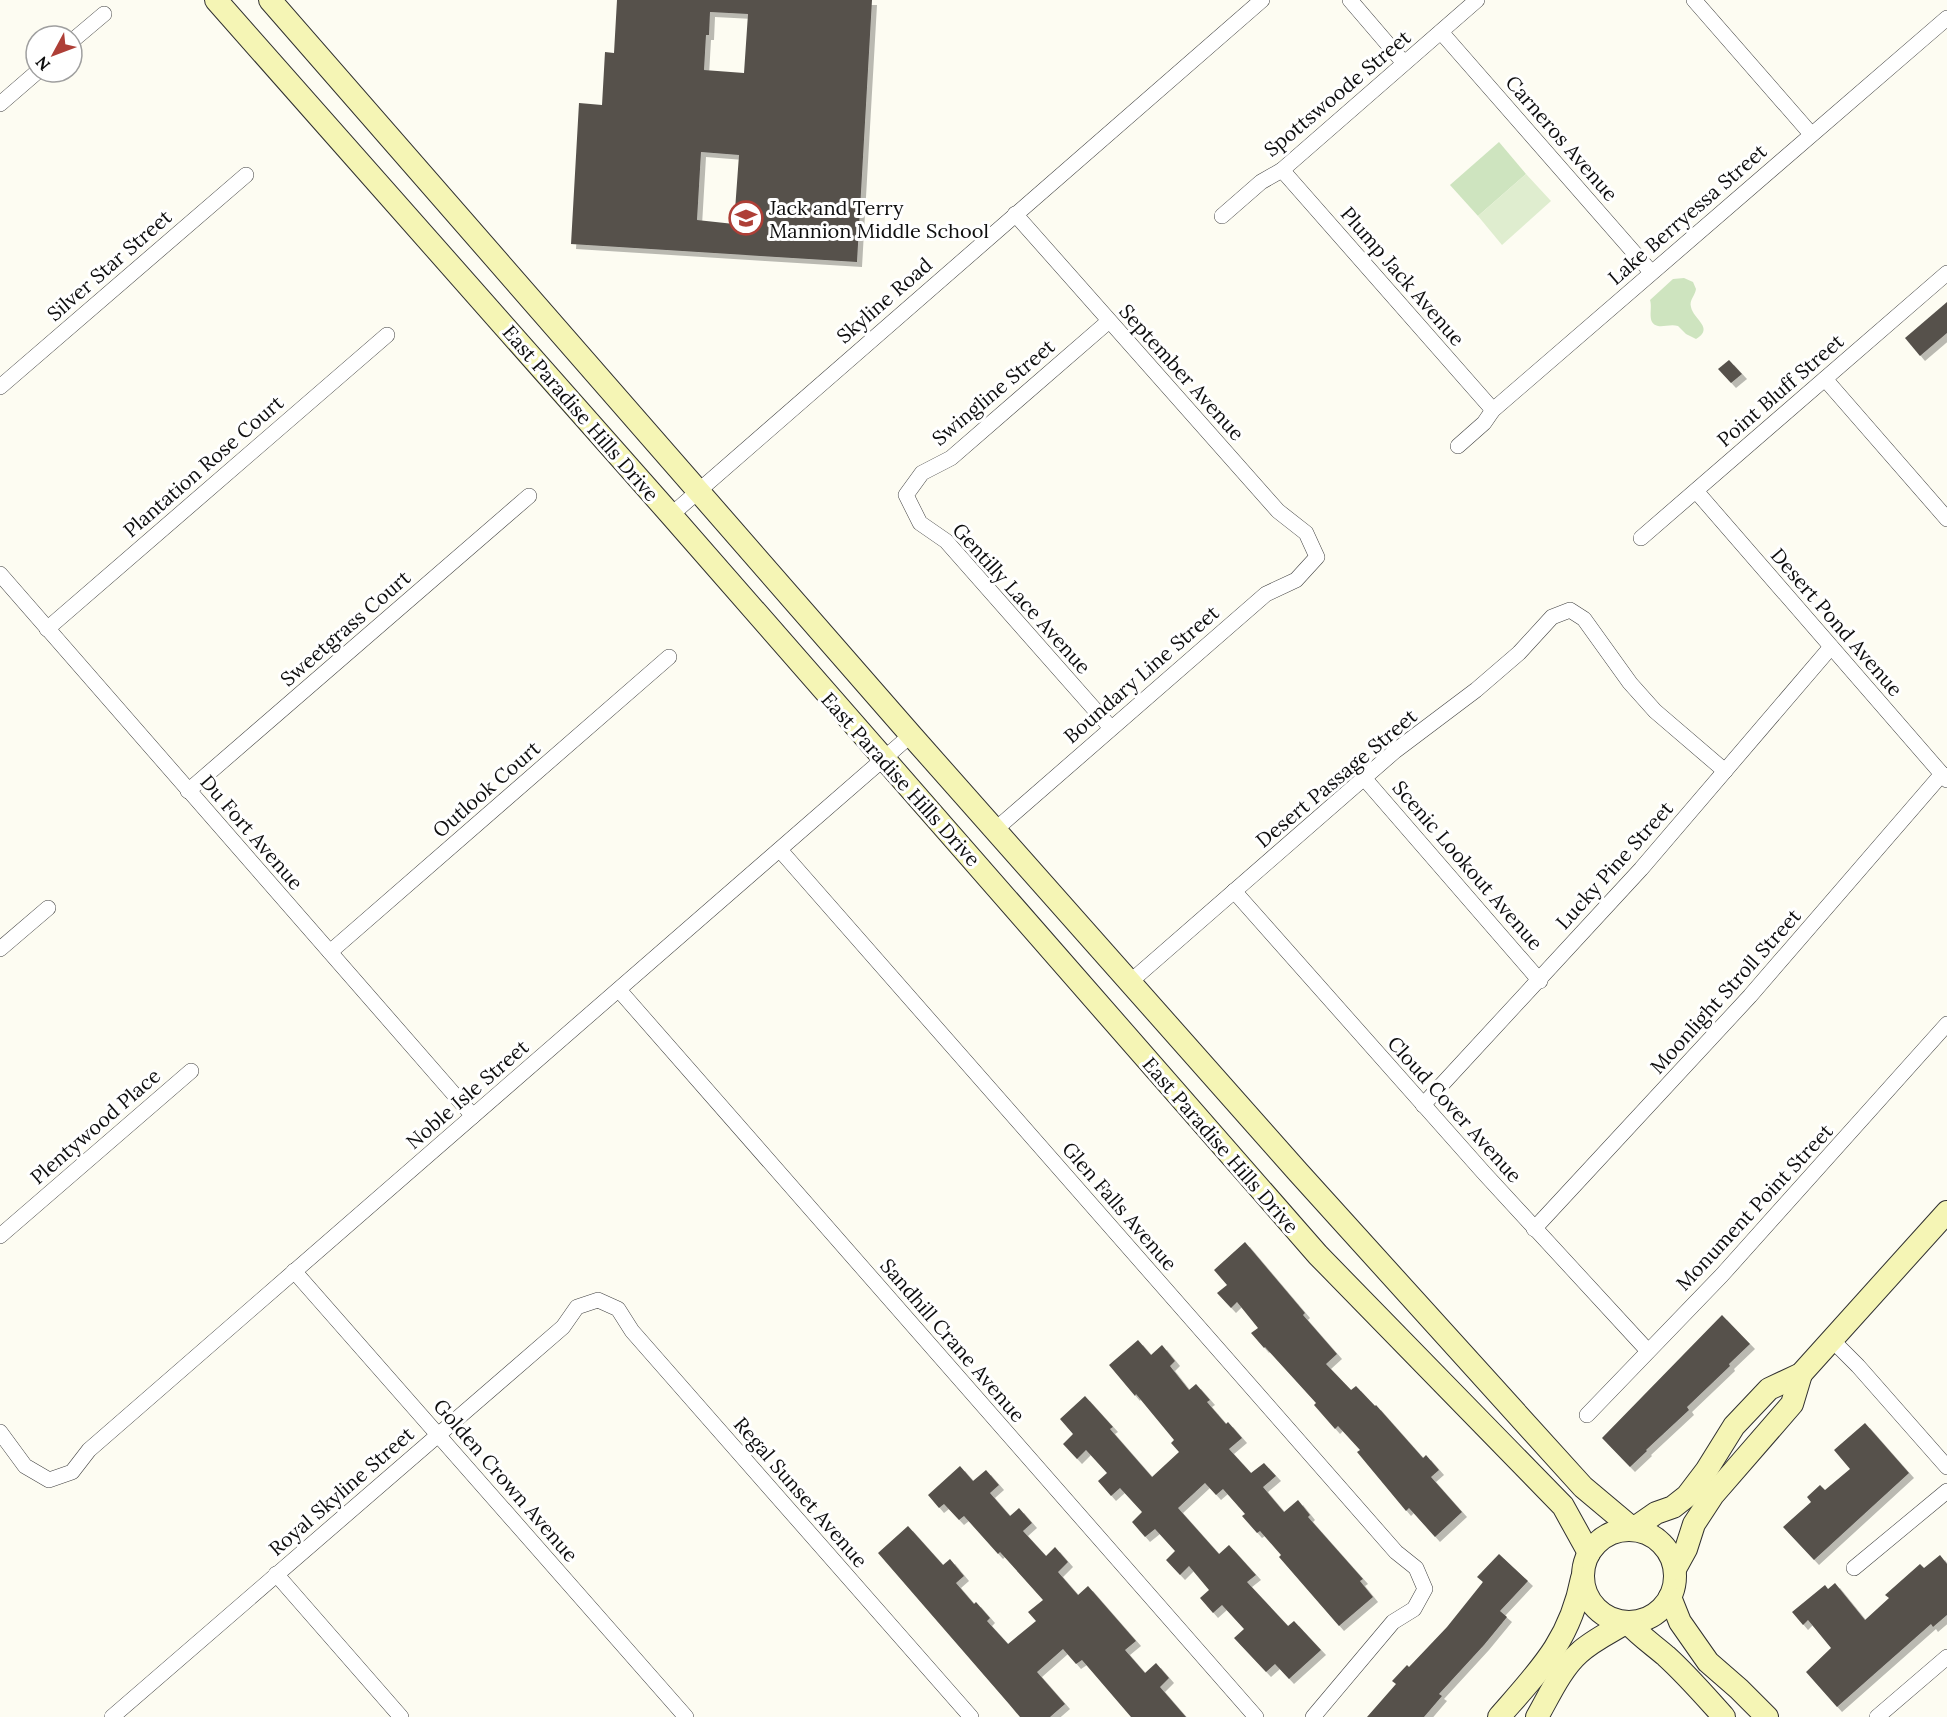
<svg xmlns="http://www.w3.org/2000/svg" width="1947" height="1717" font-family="Lora,serif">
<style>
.green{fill:#cee4bf}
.pitch{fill:#dfedcf}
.building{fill:#56514c;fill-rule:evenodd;filter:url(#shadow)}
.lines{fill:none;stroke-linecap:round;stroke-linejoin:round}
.street-casing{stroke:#414141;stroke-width:16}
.secondary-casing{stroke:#303030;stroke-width:24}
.street{stroke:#fff;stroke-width:15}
.secondary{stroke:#f5f5b5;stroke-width:22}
.labels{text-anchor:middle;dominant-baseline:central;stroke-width:6;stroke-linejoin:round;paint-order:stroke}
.street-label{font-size:20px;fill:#0e0e0e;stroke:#fff}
.poi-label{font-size:20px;fill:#0e0e0e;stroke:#fff;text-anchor:start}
</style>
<defs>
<filter id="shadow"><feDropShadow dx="5" dy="5" stdDeviation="0" flood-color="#0004"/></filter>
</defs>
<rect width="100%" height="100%" fill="#fdfcf2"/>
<g class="green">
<path d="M1499,142L1526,174L1478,216L1450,185Z"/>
<path d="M1684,278L1693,282L1696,289C1695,296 1689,300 1691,307C1693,319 1715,328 1696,339L1686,334L1678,326C1671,324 1664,327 1658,326C1646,323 1653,309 1650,300L1673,279Z"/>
</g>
<path class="pitch" d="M1526,174L1551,201L1502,245L1478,216Z"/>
<g class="building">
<path d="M617,0H872L857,262L571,244L579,103L602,105L605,52L614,53ZM710,12L748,14L744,73L704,70L706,35H709ZM701,152L739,155L734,224L697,220Z"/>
<path d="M1947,302V333L1920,356L1905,338Z"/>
<path d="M1729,360L1742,374L1731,383L1718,369Z"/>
<path d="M1245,1242L1305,1313L1303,1315L1337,1354L1326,1364L1351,1390L1356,1386L1375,1406L1376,1405L1423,1458L1426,1455L1439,1470L1431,1477L1462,1512L1435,1537L1409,1508L1406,1511L1357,1452L1360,1450L1338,1426L1335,1429L1314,1405L1316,1403L1265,1347L1264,1348L1251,1333L1258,1328L1237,1302L1231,1308L1217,1293L1227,1285L1214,1270Z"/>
<path d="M1722,1315L1750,1344L1729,1364L1730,1366L1687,1407L1689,1410L1646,1450L1647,1451L1630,1467L1602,1438Z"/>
<path d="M1138,1340L1151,1355L1162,1345L1175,1361L1170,1366L1189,1390L1196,1384L1210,1400L1207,1402L1226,1424L1228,1422L1242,1438L1229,1449L1251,1473L1264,1463L1276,1476L1263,1487L1284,1512L1298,1500L1310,1515L1308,1517L1363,1579L1360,1581L1373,1597L1339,1626L1279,1557L1281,1555L1260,1531L1257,1533L1242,1516L1245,1514L1223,1489L1216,1495L1205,1483L1178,1508L1219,1554L1229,1545L1256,1575L1247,1582L1288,1626L1294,1621L1321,1650L1289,1679L1275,1664L1266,1672L1234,1638L1244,1629L1222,1605L1213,1613L1200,1598L1209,1590L1189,1566L1180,1575L1166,1560L1175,1551L1155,1529L1145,1537L1132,1522L1142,1512L1120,1488L1111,1496L1098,1481L1107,1473L1086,1450L1077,1459L1063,1444L1073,1434L1060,1419L1085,1396L1113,1427L1110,1429L1152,1477L1179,1452L1171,1443L1174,1440L1136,1394L1135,1396L1109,1365Z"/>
<path d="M1865,1423L1909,1473L1814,1560L1783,1527L1811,1502L1807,1497L1820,1485L1825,1490L1850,1469L1834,1450Z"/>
<path d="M960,1466L973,1481L986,1470L999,1485L990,1493L1010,1516L1019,1508L1032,1523L1023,1531L1046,1556L1055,1547L1068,1562L1058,1572L1078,1595L1088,1586L1136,1641L1125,1650L1145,1673L1156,1663L1169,1678L1160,1687L1186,1717H1131L1082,1660L1076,1664L1063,1649L1037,1672L1065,1704L1050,1717H1020L1009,1704L878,1553L908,1526L943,1565L950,1559L964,1576L956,1583L974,1604L976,1602L990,1618L987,1621L1008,1644L1036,1621L1028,1612L1043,1600L1000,1552L998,1554L964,1516L959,1520L944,1504L939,1508L928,1495Z"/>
<path d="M1499,1554L1528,1581L1500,1611L1507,1617L1484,1645L1439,1694L1442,1696L1424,1717H1367L1396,1684L1392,1681L1407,1665L1409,1667L1447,1627L1483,1582L1477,1577Z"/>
<path d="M1940,1555L1947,1564V1615L1933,1627L1931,1624L1837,1707L1806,1672L1831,1648L1808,1620L1803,1625L1792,1612L1825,1585L1828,1589L1835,1583L1865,1620L1889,1598L1885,1595L1920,1564L1924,1568Z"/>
</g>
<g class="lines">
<g class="street-casing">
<g id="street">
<path d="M1350,0L1404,63"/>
<path d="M1694,0L1811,134"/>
<path d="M1441,32L1651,272"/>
<path d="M72,41L104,14"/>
<path d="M0,104L37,72"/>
<path d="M1282,170L1493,410"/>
<path d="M1222,216L1261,182L1282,170L1477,0"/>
<path d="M1109,321L951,458L922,473L906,495L920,523L946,541L1111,728"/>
<path d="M1825,379L1947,519"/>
<path d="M0,387L246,175"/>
<path d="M1458,446L1484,423L1493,410L1947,18"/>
<path d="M1696,491L1947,780"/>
<path d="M671,515L1262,0"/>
<path d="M1641,538L1947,273"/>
<path d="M0,574L473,1116"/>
<path d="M47,629L387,335"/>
<path d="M1364,778L1540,981"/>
<path d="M188,791L529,496"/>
<path d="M996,829L1266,594L1296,580L1317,557L1306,533L1278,511L1015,214"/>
<path d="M780,850L1396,1552L1416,1568L1425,1589L1414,1609L1393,1622L1313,1717"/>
<path d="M1234,891L1484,1173L1648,1351"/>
<path d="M0,949L48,908"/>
<path d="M330,952L669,657"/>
<path d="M1130,982L1395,751L1476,690L1519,653L1552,617L1570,610L1584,619L1630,683L1655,711L1725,771"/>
<path d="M619,990L1256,1717"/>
<path d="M1423,1105L1641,869L1831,647"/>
<path d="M1534,1229L1750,996L1942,774"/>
<path d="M0,1236L191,1071"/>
<path d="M294,1271L686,1717"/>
<path d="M1832,1340L1858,1366L1947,1467"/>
<path d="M1587,1415L1722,1275L1947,1024"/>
<path d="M0,1432L25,1466L49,1480L72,1472L89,1450L911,735"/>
<path d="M1854,1568L1947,1491"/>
<path d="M276,1574L401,1717"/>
<path d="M112,1717L563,1327L577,1307L598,1300L618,1309L632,1331L971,1717"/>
<path d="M1877,1717L1947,1657"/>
</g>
</g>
<g class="secondary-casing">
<g id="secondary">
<path d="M216,0L671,515L1318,1255L1563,1506L1589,1553"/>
<path d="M270,0L911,735L1298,1172L1583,1487L1633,1529L1656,1513L1673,1507L1687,1496L1706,1471L1734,1426L1769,1389L1801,1374L1947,1212"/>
<circle cx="1629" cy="1576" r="46"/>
<path d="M1675,1569L1686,1549L1694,1524L1713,1495L1792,1404L1801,1374"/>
<path d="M1670,1597L1680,1622L1708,1662L1739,1689L1767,1717"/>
<path d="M1499,1717C1539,1671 1570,1641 1582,1578"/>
<path d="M1537,1717C1549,1696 1561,1669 1579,1653C1593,1640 1611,1632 1627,1622C1640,1636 1652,1644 1666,1656C1687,1675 1705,1696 1724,1717"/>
</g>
</g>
<use href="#street" class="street"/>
<use href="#secondary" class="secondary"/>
</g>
<defs>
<g id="school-ring" transform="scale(1.725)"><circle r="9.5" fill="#fff" stroke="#ae3f37" stroke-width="1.5"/><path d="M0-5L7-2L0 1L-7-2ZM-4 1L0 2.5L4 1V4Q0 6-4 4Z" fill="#ae3f37"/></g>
</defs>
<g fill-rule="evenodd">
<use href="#school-ring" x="746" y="218"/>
</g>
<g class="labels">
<g class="street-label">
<text transform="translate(1337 93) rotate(-40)">Spottswoode Street</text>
<text transform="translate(1562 138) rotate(49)">Carneros Avenue</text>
<text transform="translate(1687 214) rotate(-41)">Lake Berryessa Street</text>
<text transform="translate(109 265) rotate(-41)">Silver Star Street</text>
<text transform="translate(1403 276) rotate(49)">Plump Jack Avenue</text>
<text transform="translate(884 300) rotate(-41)">Skyline Road</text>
<text transform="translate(1182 372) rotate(48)">September Avenue</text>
<text transform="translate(1780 390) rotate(-41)">Point Bluff Street</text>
<text transform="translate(993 392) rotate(-40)">Swingline Street</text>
<text transform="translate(581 413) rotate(49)">East Paradise Hills Drive</text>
<text transform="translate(203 466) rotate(-41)">Plantation Rose Court</text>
<text transform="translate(1022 598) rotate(48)">Gentilly Lace Avenue</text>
<text transform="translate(1837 622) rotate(49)">Desert Pond Avenue</text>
<text transform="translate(345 628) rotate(-41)">Sweetgrass Court</text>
<text transform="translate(1141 674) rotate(-41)">Boundary Line Street</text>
<text transform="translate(1336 778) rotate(-40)">Desert Passage Street</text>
<text transform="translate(901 779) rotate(48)">East Paradise Hills Drive</text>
<text transform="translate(486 789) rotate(-41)">Outlook Court</text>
<text transform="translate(252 832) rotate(49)">Du Fort Avenue</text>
<text transform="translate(1468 865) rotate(49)">Scenic Lookout Avenue</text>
<text transform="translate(1614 865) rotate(-48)">Lucky Pine Street</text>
<text transform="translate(1725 991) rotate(-48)">Moonlight Stroll Street</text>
<text transform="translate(467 1094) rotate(-41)">Noble Isle Street</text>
<text transform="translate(1455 1109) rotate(48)">Cloud Cover Avenue</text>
<text transform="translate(95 1126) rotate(-41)">Plentywood Place</text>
<text transform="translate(1221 1145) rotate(49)">East Paradise Hills Drive</text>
<text transform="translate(1120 1206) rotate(49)">Glen Falls Avenue</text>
<text transform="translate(1754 1207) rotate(-47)">Monument Point Street</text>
<text transform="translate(953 1340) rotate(49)">Sandhill Crane Avenue</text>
<text transform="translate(506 1480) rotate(49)">Golden Crown Avenue</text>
<text transform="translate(341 1491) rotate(-41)">Royal Skyline Street</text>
<text transform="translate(801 1492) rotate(49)">Regal Sunset Avenue</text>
</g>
<g class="poi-label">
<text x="769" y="207">Jack and Terry<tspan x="769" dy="23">Mannion Middle School</tspan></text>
</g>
</g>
<g transform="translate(54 54) rotate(229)"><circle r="28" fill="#ffffff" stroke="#9f9f9f" stroke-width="1.5"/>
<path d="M0-4.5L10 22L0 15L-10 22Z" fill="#ae3f37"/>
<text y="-9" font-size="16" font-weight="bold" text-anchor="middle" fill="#0e0e0e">N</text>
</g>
</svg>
